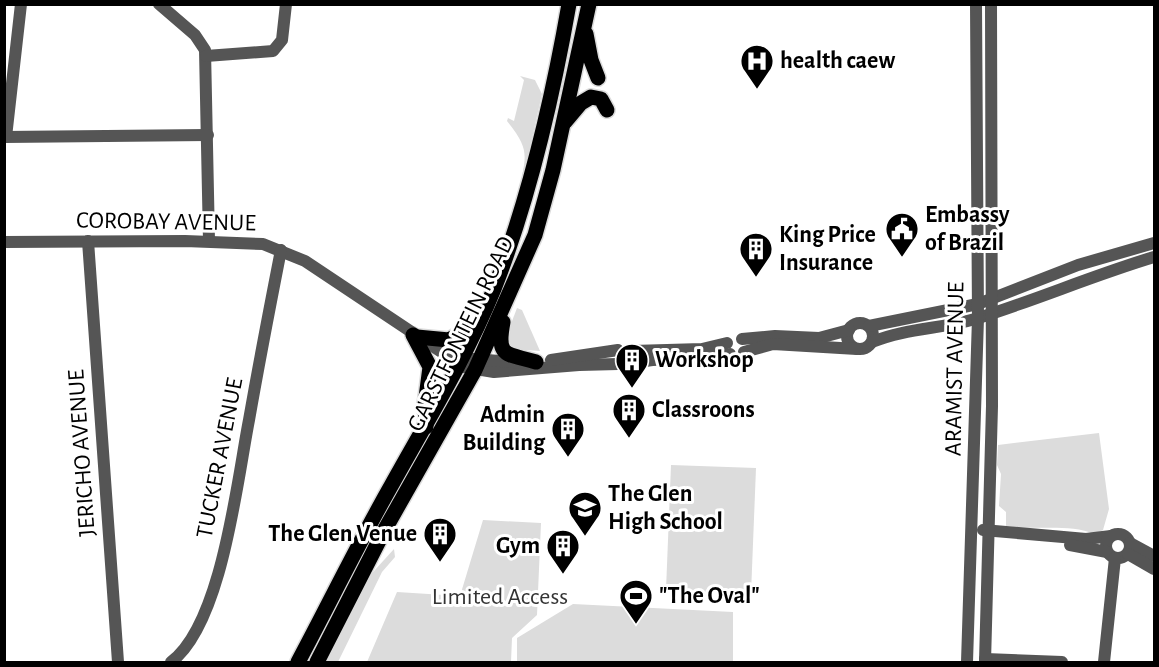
<svg xmlns="http://www.w3.org/2000/svg" width="1159" height="667" font-family="'Alegreya Sans',sans-serif">
<style>
.green{fill:#dcdcdc}
.lines{fill:none;stroke-linecap:round;stroke-linejoin:round}
.major-casing{stroke:#dbdbdb;stroke-width:18}
.minor{stroke:#555;stroke-width:12}
.major{stroke:#000;stroke-width:15}
.labels{text-anchor:middle;dominant-baseline:central;stroke-width:6;stroke-linejoin:round;paint-order:stroke}
.poi-label{font-size:24px;font-weight:bold;fill:#000;stroke:#fff;text-anchor:start}
.street-label{font-size:24px;fill:#000;stroke:#fff}
.park-label{font-size:24px;fill:#333;stroke:#fff}
</style>
<rect width="100%" height="100%" fill="#fff"/>
<g class="green">
<path d="M520,76L535,80L542,94L519,195C524,157 533,153 507,121L508,118L514,121L524,80Z"/>
<path d="M517,308L522,310L540,351L510,349L506,337Z"/>
<path d="M1099,433L1109,509L1103,530L1095,534C1067,523 1035,531 1006,526V512L999,506L1001,474L997,465L998,445Z"/>
<path d="M671,465L756,468L751,594L666,590Z"/>
<path d="M483,520L541,523L537,615L512,638L511,662H367L397,592L460,596Z"/>
<path d="M394,549L395,557L382,572L338,662H326L364,582Z"/>
<path d="M573,604L733,612V662H517V638Z"/>
</g>
<g class="lines">
<g class="major-casing">
<g id="major">
<path d="M586,34L591,60L598,78"/>
<path d="M565,122L581,103L591,97L601,99L607,110"/>
<path d="M503,322C496,359 507,353 536,362"/>
<path d="M413,335L430,367L425,405L426,427"/>
<path d="M417,337L449,340L478,323"/>
<path d="M298,662C329,604 358,544 391,486C427,421 466,358 494,289C530,197 552,101 569,4"/>
<path d="M317,662L384,531L475,370L535,235L553,170L589,4"/>
</g>
</g>
<g class="minor">
<path d="M159,4L195,35L205,50L209,241"/>
<path d="M206,56L273,51L282,40L286,4"/>
<path d="M4,137L208,135"/>
<path d="M6,137L21,4"/>
<path d="M88,241L118,662"/>
<path d="M4,242L185,241L263,244L305,261L440,351L458,366L494,372L579,365L618,364"/>
<circle cx="860" cy="336" r="13"/>
<path d="M869,326L978,304L1078,265L1154,243"/>
<path d="M742,339L775,336L819,338L849,330"/>
<path d="M872,342C906,328 941,329 975,319C1036,300 1094,275 1154,257"/>
<path d="M632,351L702,349L727,343"/>
<path d="M744,352L773,344L857,349"/>
<path d="M473,359L525,363"/>
<path d="M551,360L618,350"/>
<path d="M633,363C665,355 698,363 730,354"/>
<path d="M983,530L1086,539L1111,536"/>
<circle cx="1118" cy="546" r="12"/>
<path d="M1130,543L1154,556"/>
<path d="M1070,545L1107,552"/>
<path d="M1128,554L1154,569"/>
<path d="M985,659L1062,662"/>
<path d="M171,662C222,624 237,481 249,420C259,363 270,306 281,250"/>
<path d="M967,662L978,318L976,4"/>
<path d="M985,662L992,406L991,4"/>
<path d="M1104,662L1115,558"/>
</g>
<use href="#major" class="major"/>
</g>
<defs>
<g id="hospital-pin" transform="scale(1.725)"><path d="M0 17L-7.5 6A9.5 9.5 0 1 1 7.5 6Z" fill="#000" stroke="#fff"/><path d="M-5-5h3v3.5h4V-5h3V5h-3V1.5h-4V5h-3Z" fill="#fff"/></g>
<g id="civic-pin" transform="scale(1.725)"><path d="M0 17L-7.5 6A9.5 9.5 0 1 1 7.5 6Z" fill="#000" stroke="#fff"/><path d="M-.6-6.5H3V-4.5H.6V-3L4-1V1h2V6H-6V1h2V-1L-.6-3ZM-1.2 2.5V6h2.4V2.5Z" fill="#fff"/></g>
<g id="building-pin" transform="scale(1.725)"><path d="M0 17L-7.5 6A9.5 9.5 0 1 1 7.5 6Z" fill="#000" stroke="#fff"/><path d="M-4-6H4V6H1V3H-1V6H-4ZM-2.5-4.3h1.7v1.8h-1.7ZM.8-4.3h1.7v1.8H.8ZM-2.5-1h1.7V.8h-1.7ZM.8-1h1.7V.8H.8Z" fill="#fff"/></g>
<g id="school-pin" transform="scale(1.725)"><path d="M0 17L-7.5 6A9.5 9.5 0 1 1 7.5 6Z" fill="#000" stroke="#fff"/><path d="M0-5L7-2L0 1L-7-2ZM-4 1L0 2.5L4 1V4Q0 6-4 4Z" fill="#fff"/></g>
<g id="stadium-pin" transform="scale(1.725)"><path d="M0 17L-7.5 6A9.5 9.5 0 1 1 7.5 6Z" fill="#000" stroke="#fff"/><path d="M0-5a6.5 5 0 1 0 0 10a6.5 5 0 1 0 0-10ZM-3.5-1.8h7v3.6h-7Z" fill="#fff"/></g>
</defs>
<g fill-rule="evenodd">
<use href="#hospital-pin" x="757" y="61"/>
<use href="#civic-pin" x="902" y="229"/>
<use href="#building-pin" x="756" y="249"/>
<use href="#building-pin" x="632" y="360"/>
<use href="#building-pin" x="629" y="410"/>
<use href="#building-pin" x="568" y="429"/>
<use href="#school-pin" x="585" y="508"/>
<use href="#building-pin" x="440" y="534"/>
<use href="#building-pin" x="563" y="546"/>
<use href="#stadium-pin" x="636" y="596"/>
</g>
<g class="labels">
<g class="poi-label">
<text x="780" y="61">health caew</text>
<text x="925" y="215">Embassy<tspan x="925" dy="28">of Brazil</tspan></text>
<text x="779" y="235">King Price<tspan x="779" dy="28">Insurance</tspan></text>
<text x="655" y="360">Workshop</text>
<text x="652" y="410">Classroons</text>
<text x="545" y="415" text-anchor="end">Admin<tspan x="545" dy="28">Building</tspan></text>
<text x="608" y="494">The Glen<tspan x="608" dy="28">High School</tspan></text>
<text x="417" y="534" text-anchor="end">The Glen Venue</text>
<text x="540" y="546" text-anchor="end">Gym</text>
<text x="659" y="596">"The Oval"</text>
</g>
<g class="street-label">
<text transform="translate(166 222) rotate(1)">COROBAY AVENUE</text>
<text transform="translate(461 334) rotate(-64)">GARSTFONTEIN ROAD</text>
<text transform="translate(955 369) rotate(-89)">ARAMIST AVENUE</text>
<text transform="translate(82 453) rotate(-94)">JERICHO AVENUE</text>
<text transform="translate(220 458) rotate(-79)">TUCKER AVENUE</text>
</g>
<g class="park-label">
<text x="500" y="597">Limited Access</text>
</g>
</g>
<rect width="1159" height="667" fill="none" stroke="#000000" stroke-width="12"/>
</svg>
